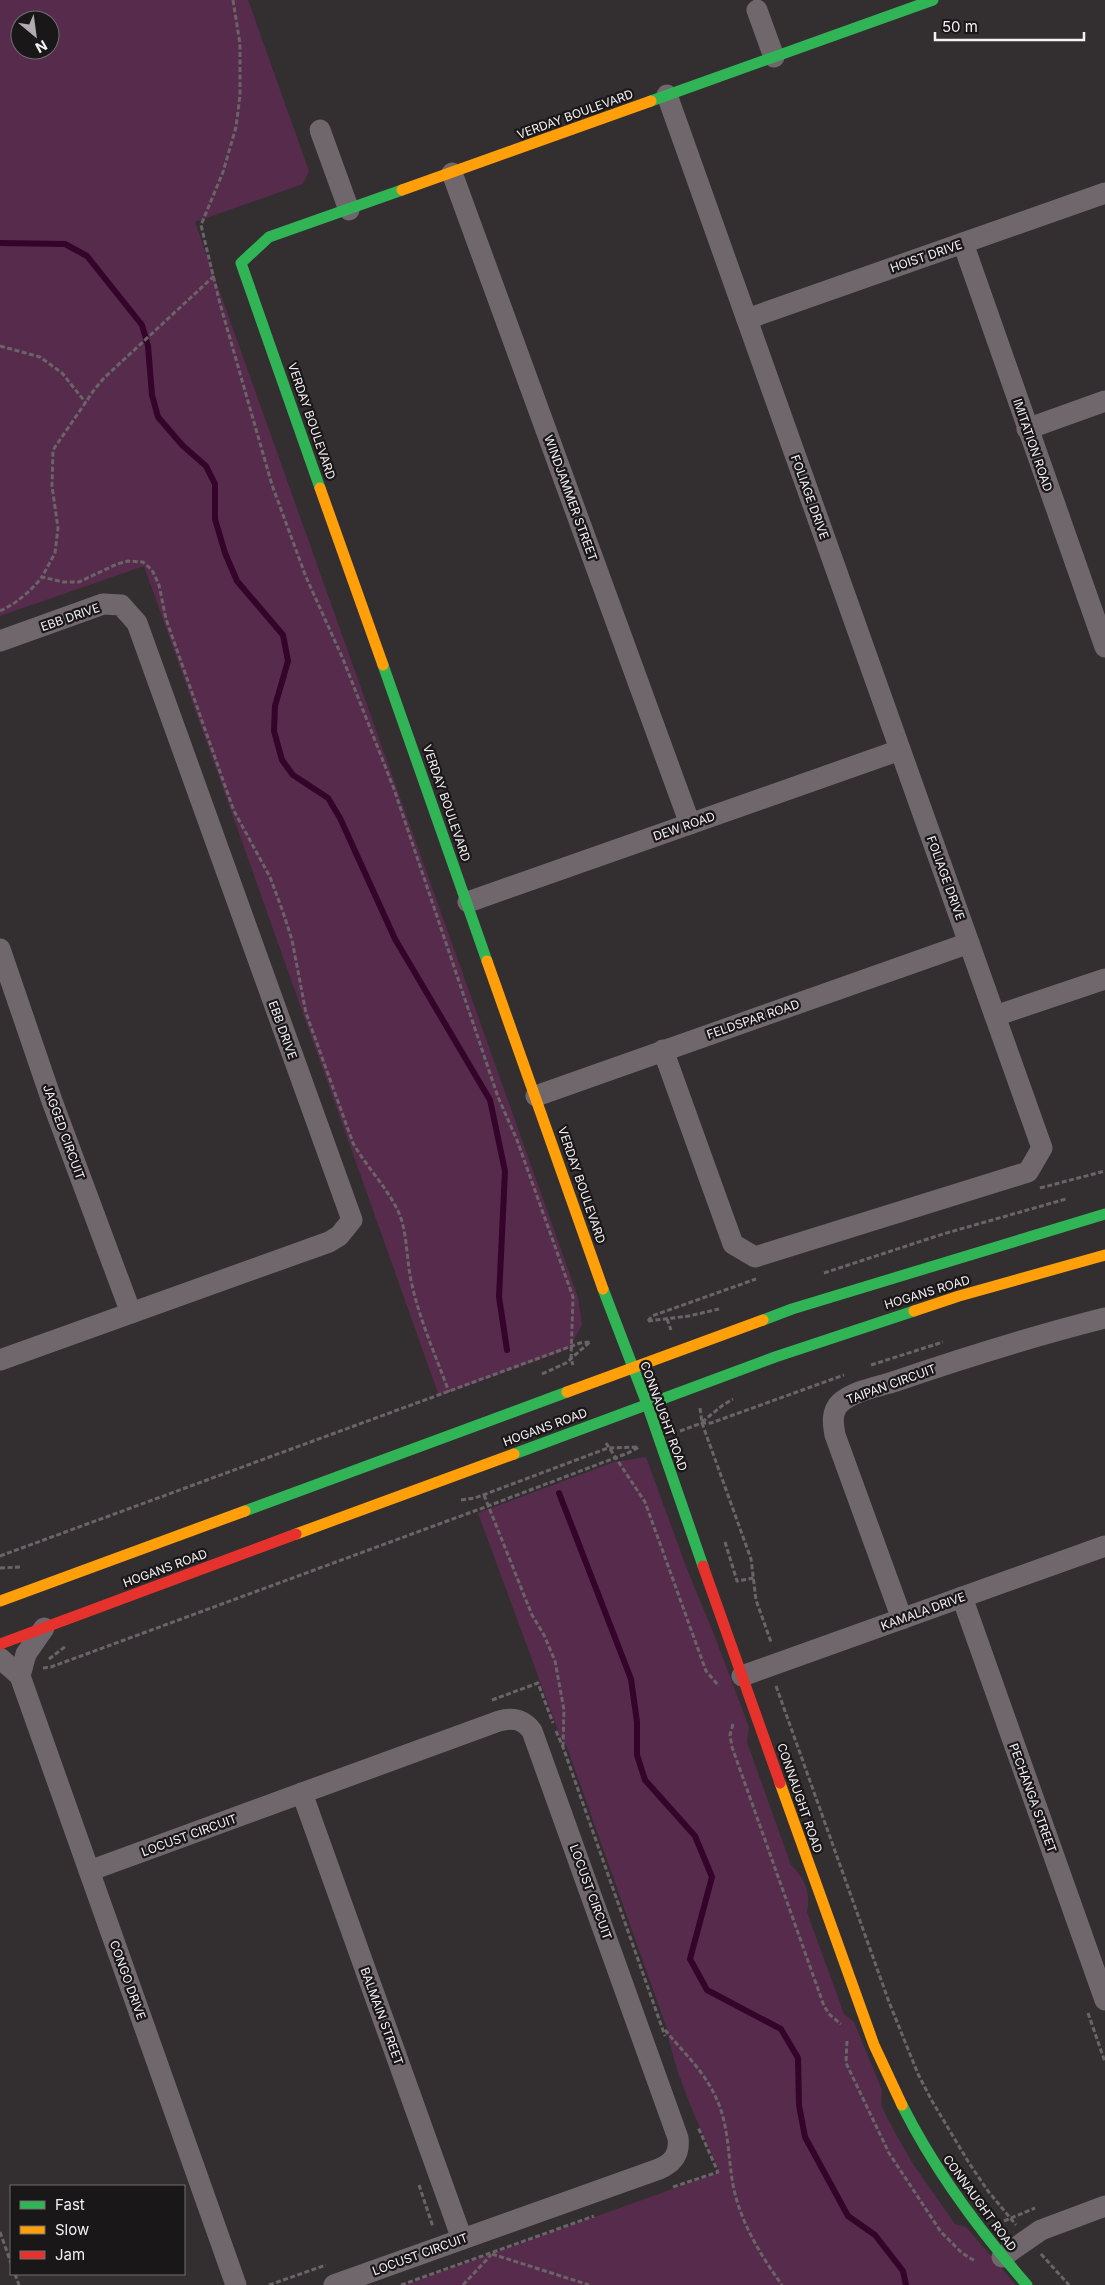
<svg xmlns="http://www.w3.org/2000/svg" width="1105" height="2285" font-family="Inter,sans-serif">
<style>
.green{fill:#562b4b;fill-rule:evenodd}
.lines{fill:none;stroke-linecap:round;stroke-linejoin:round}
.stream{stroke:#35042b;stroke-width:6}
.path{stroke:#6a6468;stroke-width:3;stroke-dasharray:5 2.5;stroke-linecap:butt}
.street{stroke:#70676d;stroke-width:21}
.fast{stroke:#30b455;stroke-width:11}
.slow{stroke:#ff9f0a;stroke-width:11}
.jam{stroke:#e5322d;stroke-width:11}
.labels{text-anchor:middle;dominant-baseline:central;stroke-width:4.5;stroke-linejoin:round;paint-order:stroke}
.street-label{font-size:12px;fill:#f5f0f3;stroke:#1a1719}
</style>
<rect width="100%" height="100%" fill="#332f31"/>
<g class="green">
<path d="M0,0H248L309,171L303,184L195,222L578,1297L582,1325L569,1349L439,1396L144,566L0,616ZM20,20H50V50H20Z"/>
<path d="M646,1457L687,1569L715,1637L749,1727L747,1742L791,1865C805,1878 811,1893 807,1912L844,2014L854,2022L882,2090L881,2105L893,2129L913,2164L955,2224L966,2227L1016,2285H405L720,2172C700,2128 675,2076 667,2029L567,1747L560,1736L478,1513L614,1462Z"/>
</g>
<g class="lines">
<g class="stream">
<path d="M0,243L65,244L87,256L142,325L148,346L152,395L158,417L183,446L206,466L215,484V519L225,553L237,581L283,635L288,661L275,706L274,731L282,760L293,775L328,798L340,818L395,939L490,1100L505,1171L499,1297L507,1350"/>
<path d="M559,1493L631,1679L637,1722V1755L645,1780L695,1836L712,1877L690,1959L707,1990L781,2029L798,2058L799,2105L805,2137L848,2216L875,2235L903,2271L906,2285"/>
</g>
<g class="path">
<path d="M233,0L240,44V95L236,127L223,172L201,225L219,300L272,485L306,577L343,659L394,789L498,1097L517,1140L573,1297L571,1359L573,1365"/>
<path d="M214,276L104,378L94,390L53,450L52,486L58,528L55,553L42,577L63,582H79L117,564L128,561L143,562L152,570L159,585L166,619L224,783L234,811L270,877L283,912L292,940L306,1013L353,1143C366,1166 384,1184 396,1207C407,1227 406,1252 410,1275C417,1314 435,1354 449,1392"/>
<path d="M0,346L40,357L62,373L86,403"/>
<path d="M0,611C17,603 31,591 42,577"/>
<path d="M1040,1188L1105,1171"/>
<path d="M824,1273L943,1234L1066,1199"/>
<path d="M667,1319L671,1330"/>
<path d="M648,1321L652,1316L756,1279"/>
<path d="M648,1321L689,1316L719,1309"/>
<path d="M871,1365L943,1342"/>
<path d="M542,1374L566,1363L591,1341"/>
<path d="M700,1408L702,1423L751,1559L756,1600L771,1642"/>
<path d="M702,1422L723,1405L733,1399"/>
<path d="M680,1431L702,1423H711L844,1375"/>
<path d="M606,1443L645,1502L706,1671L719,1686"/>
<path d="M484,1495L532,1615L544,1635L555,1661L564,1710L563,1746"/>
<path d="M461,1500L475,1498L608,1448L637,1447"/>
<path d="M725,1542L737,1581L754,1578"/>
<path d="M0,1556L580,1343L590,1342"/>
<path d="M0,1568L20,1567"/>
<path d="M49,1659L66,1646"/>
<path d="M43,1668L51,1667L488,1506L628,1453L639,1447"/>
<path d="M776,1686L889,2002L918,2074L932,2101L969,2163L988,2191L1016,2225"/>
<path d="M492,1700L538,1683L553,1723"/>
<path d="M733,1724L730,1735L732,1747L824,2006L830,2015L841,2024"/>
<path d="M556,1731L563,1747L665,2036"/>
<path d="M1088,2013L1105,2062"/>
<path d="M665,2030C683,2052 706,2073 717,2100C728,2124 728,2153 732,2179C738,2218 759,2253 782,2285"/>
<path d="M847,2041L846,2063L889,2153L941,2232L962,2253L975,2261"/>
<path d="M419,2185L433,2227"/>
<path d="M673,2187L718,2172L698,2127"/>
<path d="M1004,2221L1035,2208"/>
<path d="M0,2232L11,2263"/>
<path d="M492,2254L589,2285"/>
<path d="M1041,2254L1069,2285"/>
<path d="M15,2274L19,2285"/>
<path d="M269,2285L326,2265"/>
<path d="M401,2285L594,2216"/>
<path d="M463,2285L491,2255"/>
</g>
<g class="street">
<path d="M757,10L774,57"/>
<path d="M320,130L349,210"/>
<path d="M452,173L690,824"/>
<path d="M963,243L1105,647"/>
<path d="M747,319L1105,193"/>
<path d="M1027,429L1105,401"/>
<path d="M0,641L103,604L121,605L137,623L352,1220L339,1236L329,1242L0,1360"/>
<path d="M468,902L900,750"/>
<path d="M0,949L52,1101L131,1313"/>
<path d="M995,1016L1105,979"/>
<path d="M663,1050L733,1244L755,1257L1028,1172L1042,1148L667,95"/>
<path d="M536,1096L969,943"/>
<path d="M962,1597L1105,2000"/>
<path d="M902,1619L835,1435C833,1424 831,1412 840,1403C853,1391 877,1387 893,1382C963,1358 1034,1336 1105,1318"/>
<path d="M0,1658L20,1676L236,2285"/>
<path d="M20,1676L26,1654L44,1628"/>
<path d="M742,1676L1105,1546"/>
<path d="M302,1793L462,2239"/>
<path d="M89,1871L499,1721C513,1717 523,1719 532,1731L678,2138C680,2154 673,2163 659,2169L334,2285"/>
<path d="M1002,2257L1041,2230L1105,2206"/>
</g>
<g class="fast">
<path d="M651,101L933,0"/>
<path d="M320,488L241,263L269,237L402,190"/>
<path d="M383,665L487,961"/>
<path d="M603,1289L647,1404L703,1566"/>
<path d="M763,1320L792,1309L1105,1214"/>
<path d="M514,1454L775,1357L914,1311"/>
<path d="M245,1511L567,1392"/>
<path d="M902,2105C935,2171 979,2230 1027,2285"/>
</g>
<g class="slow">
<path d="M402,190L651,101"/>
<path d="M320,488L383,665"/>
<path d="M487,961L603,1289"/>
<path d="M914,1311L959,1296L1105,1255"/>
<path d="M567,1392L763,1320"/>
<path d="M296,1534L514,1454"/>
<path d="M0,1601L245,1511"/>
<path d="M780,1783L874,2045L902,2105"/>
</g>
<g class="jam">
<path d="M703,1566L780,1783"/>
<path d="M0,1644L296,1534"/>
</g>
</g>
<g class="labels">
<g class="street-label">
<text transform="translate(575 114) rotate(-20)">VERDAY BOULEVARD</text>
<text transform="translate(926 256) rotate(-19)">HOIST DRIVE</text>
<text transform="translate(312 421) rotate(71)">VERDAY BOULEVARD</text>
<text transform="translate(1033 445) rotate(71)">IMITATION ROAD</text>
<text transform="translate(810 497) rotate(70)">FOLIAGE DRIVE</text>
<text transform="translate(571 498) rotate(70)">WINDJAMMER STREET</text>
<text transform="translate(70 617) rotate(-19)">EBB DRIVE</text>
<text transform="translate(447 803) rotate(71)">VERDAY BOULEVARD</text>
<text transform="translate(684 826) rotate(-19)">DEW ROAD</text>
<text transform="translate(946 878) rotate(70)">FOLIAGE DRIVE</text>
<text transform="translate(753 1019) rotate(-19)">FELDSPAR ROAD</text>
<text transform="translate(283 1030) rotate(70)">EBB DRIVE</text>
<text transform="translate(64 1132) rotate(70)">JAGGED CIRCUIT</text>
<text transform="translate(582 1185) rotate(71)">VERDAY BOULEVARD</text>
<text transform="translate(927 1292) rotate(-17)">HOGANS ROAD</text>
<text transform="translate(891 1384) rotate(-20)">TAIPAN CIRCUIT</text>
<text transform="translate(664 1416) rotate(70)">CONNAUGHT ROAD</text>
<text transform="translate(545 1427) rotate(-20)">HOGANS ROAD</text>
<text transform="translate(165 1568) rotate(-20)">HOGANS ROAD</text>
<text transform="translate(923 1611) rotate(-20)">KAMALA DRIVE</text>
<text transform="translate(800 1798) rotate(71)">CONNAUGHT ROAD</text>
<text transform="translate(1033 1798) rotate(70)">PECHANGA STREET</text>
<text transform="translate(189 1835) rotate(-20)">LOCUST CIRCUIT</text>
<text transform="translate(591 1892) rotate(70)">LOCUST CIRCUIT</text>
<text transform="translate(128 1980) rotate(70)">CONGO DRIVE</text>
<text transform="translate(382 2016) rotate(70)">BALMAIN STREET</text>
<text transform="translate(980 2203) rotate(54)">CONNAUGHT ROAD</text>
<text transform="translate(420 2254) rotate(-20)">LOCUST CIRCUIT</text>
</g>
</g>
<rect x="10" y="2185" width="175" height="90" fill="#1a1719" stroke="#726e70"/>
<rect x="20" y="2201" width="25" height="8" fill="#30b455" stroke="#726e70"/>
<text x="55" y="2210" font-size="15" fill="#f5f0f3">Fast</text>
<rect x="20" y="2226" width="25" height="8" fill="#ff9f0a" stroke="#726e70"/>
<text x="55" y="2235" font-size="15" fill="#f5f0f3">Slow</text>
<rect x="20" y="2251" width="25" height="8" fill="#e5322d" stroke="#726e70"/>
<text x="55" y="2260" font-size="15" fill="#f5f0f3">Jam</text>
<g transform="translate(35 35) rotate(151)"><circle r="24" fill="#1a1719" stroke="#726e70"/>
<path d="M0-4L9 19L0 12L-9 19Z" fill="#b1acaf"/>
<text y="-8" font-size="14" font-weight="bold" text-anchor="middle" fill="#f5f0f3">N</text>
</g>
<path d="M935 32v8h149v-8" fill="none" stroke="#f5f0f3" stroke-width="2.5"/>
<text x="942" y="32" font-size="15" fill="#f5f0f3" stroke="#1a1719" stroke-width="4" paint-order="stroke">50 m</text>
</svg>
